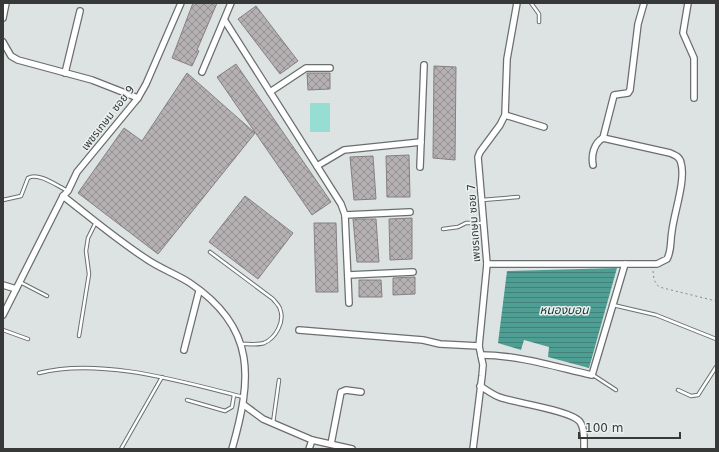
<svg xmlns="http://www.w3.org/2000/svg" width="719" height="452" font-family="'DejaVu Sans','Noto Sans Thai',sans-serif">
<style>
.pitch{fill:#96ded3}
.water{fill:url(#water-rules)}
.building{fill:url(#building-cross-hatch);stroke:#858083}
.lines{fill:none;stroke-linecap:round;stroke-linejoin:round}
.lane-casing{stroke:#6a6f6e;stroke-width:4.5}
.street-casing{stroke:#6a6f6e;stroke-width:8}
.path{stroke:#838786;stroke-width:1;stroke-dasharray:2 3;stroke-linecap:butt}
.lane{stroke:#fff;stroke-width:2.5}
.street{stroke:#fff;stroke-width:5.5}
.labels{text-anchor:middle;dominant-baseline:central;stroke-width:3;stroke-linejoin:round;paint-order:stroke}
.street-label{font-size:11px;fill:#373938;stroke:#eaf0ef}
.water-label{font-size:12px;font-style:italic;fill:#113732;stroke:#eaf0ef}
</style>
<defs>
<pattern id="water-rules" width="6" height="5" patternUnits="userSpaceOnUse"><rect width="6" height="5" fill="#4f9e93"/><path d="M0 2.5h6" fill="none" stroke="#428279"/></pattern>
<pattern id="building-cross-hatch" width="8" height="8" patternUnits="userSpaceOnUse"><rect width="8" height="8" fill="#b5b0b2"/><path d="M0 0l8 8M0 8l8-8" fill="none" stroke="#949092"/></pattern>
</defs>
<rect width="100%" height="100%" fill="#dde3e2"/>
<rect class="pitch" x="310" y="103" width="20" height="29"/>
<path class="water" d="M617,268L589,368L548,357L549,347L524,340L521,350L498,343L507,271Z"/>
<g class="building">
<path d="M193,3H217L197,50L199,51L192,66L172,58Z"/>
<path d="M256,6L298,61L280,74L238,19Z"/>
<path d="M236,64L331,202L312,215L217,77Z"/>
<path d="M434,66L456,67L455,160L433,158Z"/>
<path d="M187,73L255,133L158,254L78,193L124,128L142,141Z"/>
<path d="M307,73H330V89L308,90Z"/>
<path d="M409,155L410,197H387L386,156Z"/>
<path d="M373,156L376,199L354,200L350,157Z"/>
<path d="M245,196L293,233L258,279L209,242Z"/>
<path d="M412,218V259L390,260L389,219Z"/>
<path d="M353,219H376L379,262H357Z"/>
<path d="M314,223H336L338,292H316Z"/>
<path d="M415,277V294L393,295V278Z"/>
<path d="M359,280H381L382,297H359Z"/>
</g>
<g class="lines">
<g class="lane-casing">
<g id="lane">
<path d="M531,3L539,14V22"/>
<path d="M3,200L21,196L28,178C39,172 57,186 68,191"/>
<path d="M482,200L518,197"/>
<path d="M443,229L458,227L466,223H483"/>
<path d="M210,252L273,299C275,302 279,305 280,309C285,321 276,338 264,343C258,345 249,344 242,344"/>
<path d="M20,282L47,296"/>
<path d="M613,305L656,315L716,339"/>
<path d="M3,330L28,339"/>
<path d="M79,336L89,274L86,251L88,238L96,222"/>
<path d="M39,373C100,357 183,382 243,397"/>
<path d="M593,375L616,390"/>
<path d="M678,390L691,396L698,395L716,367"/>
<path d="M187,400L225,411L232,407L234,395"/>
<path d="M273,423L279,380"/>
<path d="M121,449L162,377"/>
</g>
</g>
<g class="street-casing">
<g id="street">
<path d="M688,3L683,33L694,58V98"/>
<path d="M3,18L6,3"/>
<path d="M225,21L341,204L345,215L349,303"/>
<path d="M3,42L11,56L18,60L92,80L138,98"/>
<path d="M202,72L231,3"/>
<path d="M65,73L80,11"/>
<path d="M270,92L306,68H330"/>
<path d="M505,115L544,127"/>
<path d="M603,138L614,95L628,93L630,90L638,24L644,3"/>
<path d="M317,166L344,150L421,142"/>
<path d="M420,167L424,65"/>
<path d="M63,196C90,217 116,239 145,258C159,268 176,274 190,283C257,328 252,379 232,449"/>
<path d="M345,215L410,212"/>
<path d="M487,264H657L667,259C672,250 670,241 672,231C674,213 686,180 681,163C680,157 675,155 670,153L603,138C594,143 591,155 593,165"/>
<path d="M348,275L413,272"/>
<path d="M3,285L16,289"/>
<path d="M3,315L63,196L68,191L77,172L138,98L146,84L181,3"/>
<path d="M299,330L423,340L440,344L479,346"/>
<path d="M184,350L199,291"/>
<path d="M481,355C518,355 556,367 592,375L625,264"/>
<path d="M480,386C487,390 494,396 502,398C517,403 573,411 580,422C585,429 584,441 584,449"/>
<path d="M244,405L263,419L312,440L352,449"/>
<path d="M331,444L341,392L346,390L361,392"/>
<path d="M309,449L312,440"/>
<path d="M473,449L482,376L483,365L479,346L487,264L478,157L480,152L500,125L505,115L507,59L517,3"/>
</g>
</g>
<path class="path" d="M653,271L654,280L659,287L716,301"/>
<use href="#lane" class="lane"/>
<use href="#street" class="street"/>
</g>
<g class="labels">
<g class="street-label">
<text transform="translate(108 118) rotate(-52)">เพชรเกษม ซอย 9</text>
<text transform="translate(474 223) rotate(-94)">เพชรเกษม ซอย 7</text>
</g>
<g class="water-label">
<text x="564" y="310">หนองบอน</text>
</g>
</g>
<rect width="719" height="452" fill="none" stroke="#373938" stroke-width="8"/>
<path d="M579 432v6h101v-6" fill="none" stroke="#373938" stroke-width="2"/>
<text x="585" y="432" font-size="12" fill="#373938" stroke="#eaf0ef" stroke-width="3" paint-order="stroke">100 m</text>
</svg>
